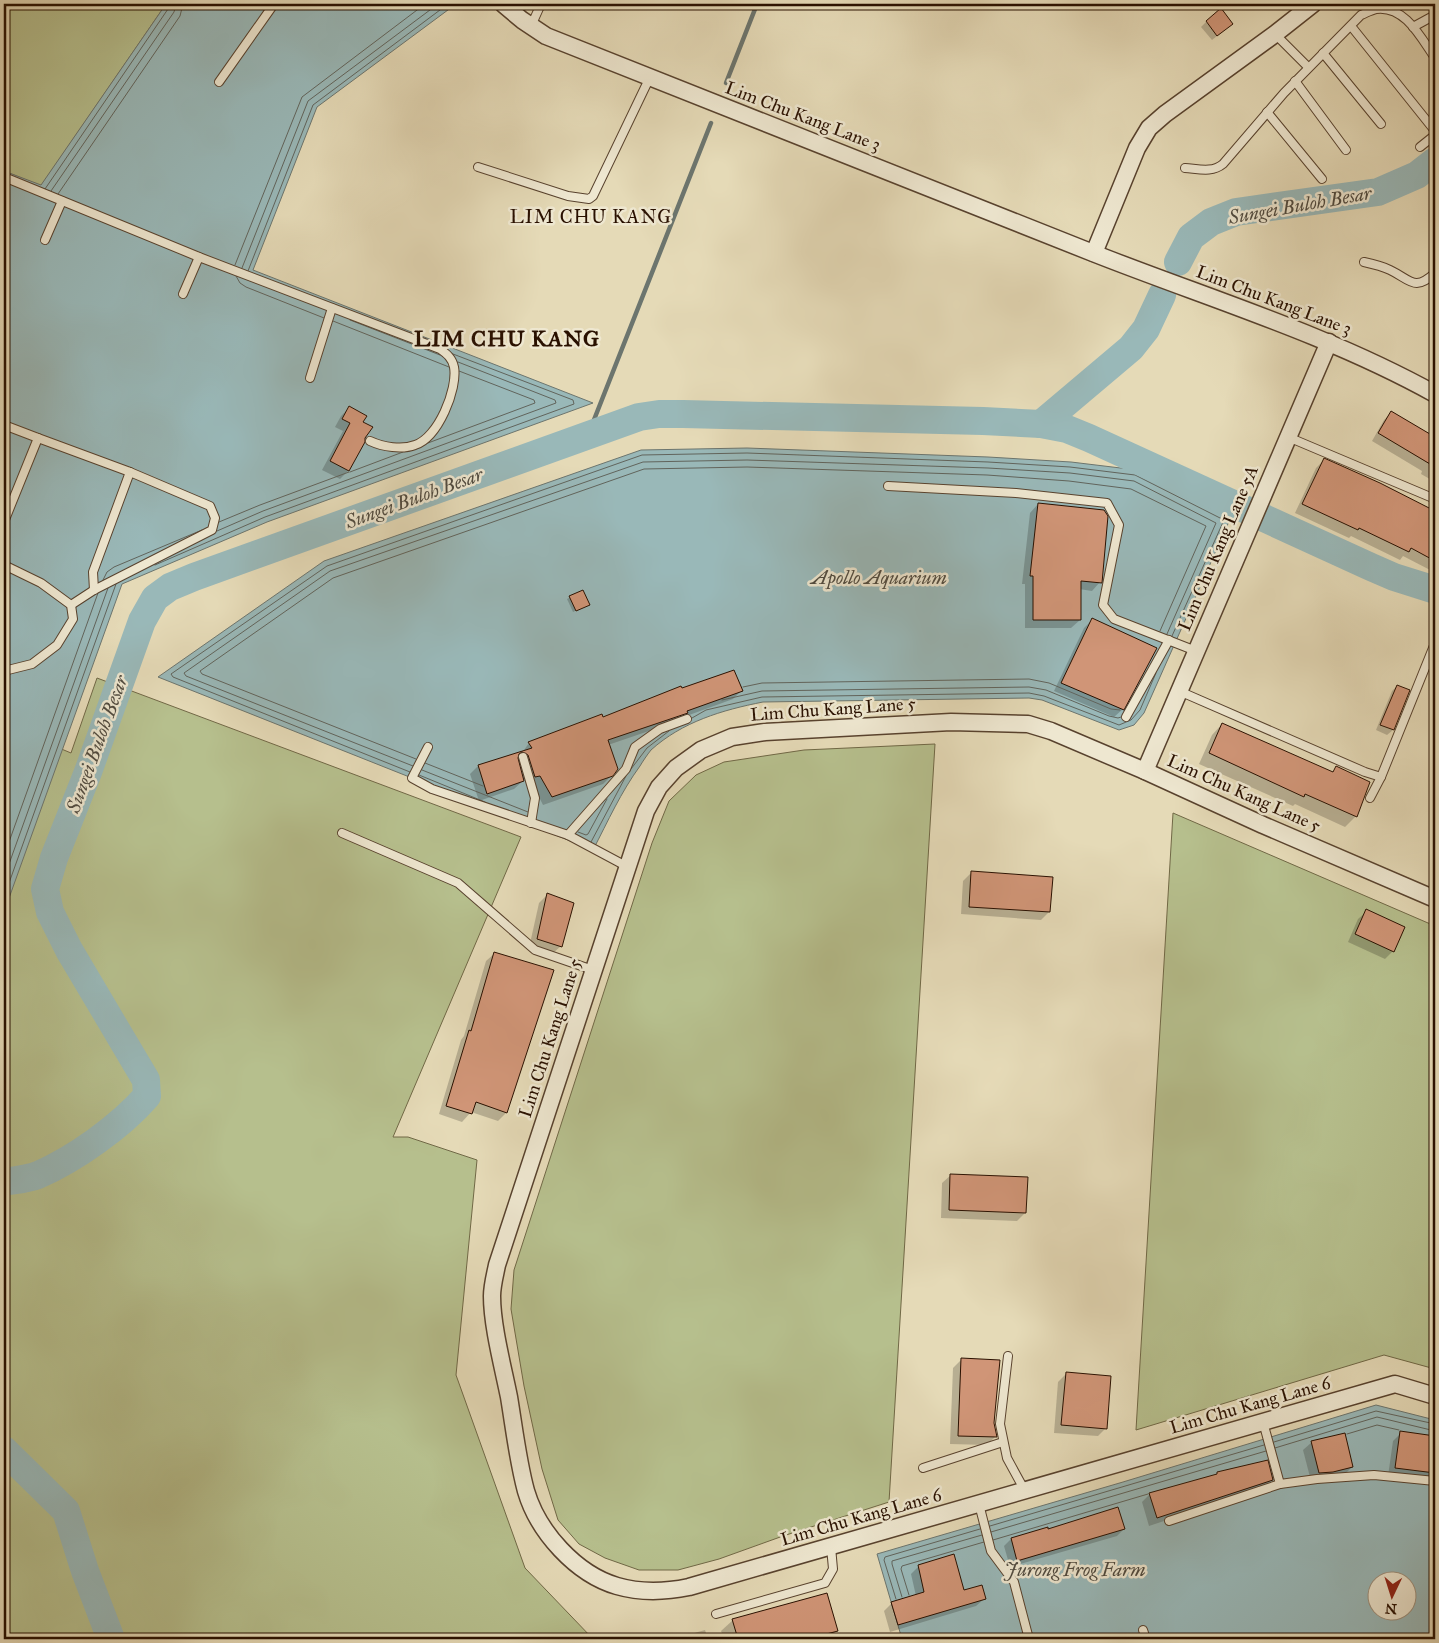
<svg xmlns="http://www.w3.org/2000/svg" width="1439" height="1643" font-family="'IM FELL Great Primer',serif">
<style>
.green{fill:#b6bf8d;stroke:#706846}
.water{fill:#99b8b8;stroke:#6c756e;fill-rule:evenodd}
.shadow{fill:#0003}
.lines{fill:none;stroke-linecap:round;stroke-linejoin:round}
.shore{stroke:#61645c;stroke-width:1}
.stream{stroke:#6c756e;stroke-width:4.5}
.river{stroke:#99b8b8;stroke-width:28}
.building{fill:#d09577;stroke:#291000}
.service-casing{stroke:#58422e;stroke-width:10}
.minor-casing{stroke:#58422e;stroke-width:19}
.service{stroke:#eee7d0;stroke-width:8}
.minor{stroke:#eee7d0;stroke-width:16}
.labels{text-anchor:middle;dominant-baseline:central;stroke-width:5;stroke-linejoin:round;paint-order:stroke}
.street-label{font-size:18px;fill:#291000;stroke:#eee7d0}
.water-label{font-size:19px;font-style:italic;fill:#504b40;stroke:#eee7d0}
.neighbourhood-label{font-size:19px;letter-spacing:1px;fill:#291000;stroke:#eee7d0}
.district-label{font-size:22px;font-weight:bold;letter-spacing:1px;fill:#291000;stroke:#eee7d0}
</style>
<rect width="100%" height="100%" fill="#e5dab7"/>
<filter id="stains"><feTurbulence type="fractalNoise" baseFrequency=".004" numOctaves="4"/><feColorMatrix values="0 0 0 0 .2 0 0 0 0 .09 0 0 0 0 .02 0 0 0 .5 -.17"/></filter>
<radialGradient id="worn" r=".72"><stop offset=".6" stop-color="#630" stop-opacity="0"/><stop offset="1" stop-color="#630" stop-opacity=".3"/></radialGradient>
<g class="green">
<path d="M4,4H166L41,186L4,171Z"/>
<path d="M97,678L521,837L393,1137H408L477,1160L456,1375L525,1568L593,1639H4V725L71,753Z"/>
<path d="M935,744L889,1502L783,1536L719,1559L678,1570H639L605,1558L579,1544L558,1520L542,1469L524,1386L511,1309L514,1270L652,843L669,801L696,775L724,762L804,750Z"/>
<path d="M1173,813L1435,926V1369L1384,1355L1136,1430Z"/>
</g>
<g class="water">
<path d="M166,4H456L317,107L253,270L593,403L267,522L122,584L4,912V171L41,185Z"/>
<path d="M747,448L988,457L1071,462L1137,470L1231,517L1144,713L1134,725L1119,730L1042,700L1029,698L763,702C722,710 682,722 651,750C647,755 643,761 640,766C621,792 608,821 593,850L158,677L324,561L641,450Z"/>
<path d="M1376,1405L1435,1420V1639H902L877,1554L1123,1482ZM1376,1580H1406V1610H1376Z"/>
</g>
<g class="shadow">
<path d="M1206,22L1226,29L1212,40L1201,27Z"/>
<path d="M349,408L362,422L364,438L348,471L340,479L322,470L343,431L335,427L341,416Z"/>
<path d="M1391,413L1435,438V482L1421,474L1422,471L1372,441L1384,420Z"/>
<path d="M1324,460L1433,512L1435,510V570L1434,572L1403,556L1400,560L1351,536L1349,538L1295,513L1316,468Z"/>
<path d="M1038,504L1100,582L1092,591L1079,589L1080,620L1071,628H1025V584H1022L1030,513Z"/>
<path d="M583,591L588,605L573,612L567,599Z"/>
<path d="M1092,620L1123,709L1114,717L1054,691L1084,628Z"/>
<path d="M1397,686L1408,691L1393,730L1387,735L1376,730L1392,691Z"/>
<path d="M741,691L733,699L681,718L678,721L608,745L612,775L603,784L543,805L532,783L527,785L525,779L514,789L479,801L470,774L478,766L522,753L529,743L603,719Z"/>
<path d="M1222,724L1331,773L1336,768L1356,816L1345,827L1295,804L1293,806L1199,764L1212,735Z"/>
<path d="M972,872L1049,912L1041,920L961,914L963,881Z"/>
<path d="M547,895L561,946L552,954L529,948L539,903Z"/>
<path d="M1367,911L1393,951L1385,959L1348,942L1358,919Z"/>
<path d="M495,953L506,1113L498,1121L471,1112L462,1122L439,1114L461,1040L464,1036L486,961Z"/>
<path d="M951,1175L1025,1213L1017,1221L941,1218L942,1183Z"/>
<path d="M962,1359L993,1423L995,1437L987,1445L950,1444L953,1368Z"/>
<path d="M1066,1374L1106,1428L1098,1436L1054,1433L1058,1382Z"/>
<path d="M1401,1433L1435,1437V1482L1388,1476L1393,1441Z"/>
<path d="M1312,1442L1352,1467L1344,1475L1311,1481L1303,1450Z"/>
<path d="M1217,1474L1272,1480L1263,1488L1149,1526L1142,1502L1150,1494L1215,1476Z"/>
<path d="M1124,1529L1117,1536L1010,1567L1004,1546L1011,1539Z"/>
<path d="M919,1566L964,1592L984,1599L976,1606L890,1632L884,1611L892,1603L916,1596L911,1574Z"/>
<path d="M733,1620L837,1630L828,1639H724L721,1631Z"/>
<path d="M705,1630L708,1639H673Z"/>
</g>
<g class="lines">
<g class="shore">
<path d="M45,189L168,9L169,4"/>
<path d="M51,191L174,12L176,4"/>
<path d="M58,194L180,16L183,4"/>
<path d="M235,265L302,97L425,4"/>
<path d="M242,268L308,101L438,4"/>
<path d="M248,271L313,105L448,4"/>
<path d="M236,276L240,283L246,287L324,318"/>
<path d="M350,320L440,355"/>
<path d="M333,321L449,367"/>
<path d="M428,443L535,403L534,400L459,371"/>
<path d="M350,472L403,452"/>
<path d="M219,522L260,505L349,472"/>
<path d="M217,531L263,511L556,403L555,400L458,362"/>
<path d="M155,565L265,517L574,404L573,400L453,354"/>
<path d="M103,580L107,572L114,567L202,530"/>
<path d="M743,687L762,683L1029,679L1049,683L1111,709L1120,710"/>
<path d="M722,700L762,691L1029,687L1046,690L1109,716L1118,718L1121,717"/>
<path d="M692,718L706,710L762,697L1029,693L1044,696L1119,725L1131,720L1140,710L1156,673"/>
<path d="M416,759L202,674L200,671L333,578L644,469L747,467L987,475L1069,481L1131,489L1206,526L1160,631"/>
<path d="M425,763L483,786"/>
<path d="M413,766L186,676L184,673L330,571L643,462L747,460L988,468L1070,473L1134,481L1216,523L1167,634"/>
<path d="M631,769L647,748L669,731"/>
<path d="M422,770L528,812"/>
<path d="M410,772L173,677L171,674L327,566L642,455L747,453L988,462L1070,467L1135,475L1224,520L1172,636"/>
<path d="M419,775L485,802"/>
<path d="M578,832L586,835L588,834L607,799"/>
<path d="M591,842L626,776"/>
<path d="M4,856L98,593"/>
<path d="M4,878L108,588"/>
<path d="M4,897L116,584"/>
<path d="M1347,1434L1377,1425L1399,1430"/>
<path d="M1274,1442L1376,1411L1435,1424"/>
<path d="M1275,1448L1377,1417L1435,1431"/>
<path d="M990,1526L1264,1445"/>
<path d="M991,1532L1266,1451"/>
<path d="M993,1540L1148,1494"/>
<path d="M909,1595L901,1569L902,1566L984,1542"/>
<path d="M902,1597L892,1564V1561L982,1535"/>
<path d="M896,1599L884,1560L885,1557L980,1529"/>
</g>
<g class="stream">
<path d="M726,83L757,4"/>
<path d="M588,435L711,123"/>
</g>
<g class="river">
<path d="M1178,262L1191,237L1211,222L1236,212L1378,192L1417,175L1435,161"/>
<path d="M1041,424L1131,348L1146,329L1162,295"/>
<path d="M4,1182C15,1180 28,1179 38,1175C75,1159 121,1126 147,1096L146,1080L69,950L50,912L45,889L54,858L88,772L142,621L155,598L170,587L194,577L639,417L659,414H683L983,421L1041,424L1067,429L1089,438L1371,567L1394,577L1435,590"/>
<path d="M4,1450L66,1511L85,1571L111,1639"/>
</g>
</g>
<g class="building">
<path d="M1221,8L1233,24L1217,36L1206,21Z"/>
<path d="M349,406L367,416L363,422L373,427L365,438V442L349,471L330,461L350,423L342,419Z"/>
<path d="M1391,411L1435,437V467L1378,433Z"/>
<path d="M1324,458L1380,483L1435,511V561L1411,548L1409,552L1359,528L1358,530L1302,504Z"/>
<path d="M1038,503L1104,510L1108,516L1102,583L1081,581V620H1033V576H1030Z"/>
<path d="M583,590L590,605L576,611L569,596Z"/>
<path d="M1092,618L1157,648L1124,710L1061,683Z"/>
<path d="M734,670L743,691L687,711L688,713L608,740L618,769L613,776L552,797L540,776L535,777L528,755L522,752L519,754L518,758L524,781L487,794L478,765L532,748L528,742L602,714L603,717L681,686L682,688Z"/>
<path d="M1397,685L1410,690L1394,730L1380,725Z"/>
<path d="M1222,723L1333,772L1336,766L1370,782L1357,817L1305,794L1304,797L1209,753Z"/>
<path d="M971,871L1053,877L1050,912L969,907Z"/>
<path d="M547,893L574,903L562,947L537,939Z"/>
<path d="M1366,909L1405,927L1394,952L1355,934Z"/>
<path d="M494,952L554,970L507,1113L476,1102L472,1114L446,1106L469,1030L471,1031Z"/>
<path d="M950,1174L1028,1177L1026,1213L949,1210Z"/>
<path d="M961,1358L1000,1360L994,1423L997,1437L958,1436Z"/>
<path d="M1066,1372L1111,1376L1107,1429L1061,1425Z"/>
<path d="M1400,1431L1435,1436V1473L1395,1468Z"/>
<path d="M1345,1433L1353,1467L1333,1472L1319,1473L1311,1441Z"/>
<path d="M1268,1460L1273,1480L1157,1518L1149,1493L1217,1474V1472Z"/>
<path d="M1118,1507L1125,1529L1017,1561L1011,1538L1048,1527V1529Z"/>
<path d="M954,1554L964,1590L982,1585L986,1599L898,1625L891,1602L924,1592L918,1565Z"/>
<path d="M827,1593L838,1631L807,1639H738L732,1619Z"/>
</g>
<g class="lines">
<g class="service-casing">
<g id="service">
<path d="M531,26L541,4"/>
<path d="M1351,26L1435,131"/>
<path d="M1413,27L1435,15"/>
<path d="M1275,34L1308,67"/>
<path d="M1323,53L1381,124"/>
<path d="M1295,81L1346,150"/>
<path d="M219,82L274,4"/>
<path d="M1267,112L1322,179"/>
<path d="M1420,147L1435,135"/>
<path d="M478,167L568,196L589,199L593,196L650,77"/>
<path d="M1185,168C1199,169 1212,173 1223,164L1284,93L1361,15C1366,13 1371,10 1376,9C1405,5 1421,38 1435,58"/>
<path d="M4,177L199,257L440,349C447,354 452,358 454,367C458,389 438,438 415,445C402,450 383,447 370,441"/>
<path d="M45,240L62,201"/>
<path d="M1364,262C1373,264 1382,266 1390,270C1411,280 1414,292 1435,273"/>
<path d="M183,294L199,257"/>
<path d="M310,378L332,308"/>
<path d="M4,425L38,438L4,522"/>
<path d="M1288,437L1435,499"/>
<path d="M38,438L130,472L210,506L215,518L212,530L94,590L71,605"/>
<path d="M888,486L1016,493L1107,503L1119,525L1103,605L1114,619L1196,651"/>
<path d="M4,565L41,583L71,605L73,619L57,645L32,664L4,671"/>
<path d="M94,590L93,572L130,472"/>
<path d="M1179,691L1365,772L1381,777"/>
<path d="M1126,717L1169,640"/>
<path d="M428,747L412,778L432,789L568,835L626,866"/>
<path d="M523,757L535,798L531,823"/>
<path d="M1370,798L1381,777L1435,643"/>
<path d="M342,833L458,883L535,950L593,970"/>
<path d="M568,835L626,769L635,747L660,729L687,719"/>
<path d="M1008,1356L1000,1424L1007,1458L1025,1491"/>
<path d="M1263,1422L1280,1484"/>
<path d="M923,1468L1003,1442"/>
<path d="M979,1504L991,1551L1014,1582L1029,1639"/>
<path d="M1169,1521L1280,1484L1317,1479L1374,1475L1435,1481"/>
<path d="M716,1614L825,1583L833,1569L831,1547"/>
<path d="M1143,1630L1146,1639"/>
</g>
</g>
<g class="minor-casing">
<g id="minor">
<path d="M503,4L522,20L546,36C728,108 910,181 1093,253C1207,298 1327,334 1435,394"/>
<path d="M1094,253L1137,148L1149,128L1165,114L1275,34L1313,4"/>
<path d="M1145,771L1329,342"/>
<path d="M1435,899L1263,825L1145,771L1051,731L1028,724L951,722L765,732L732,737L701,750L676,768L659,787L646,811L497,1265C495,1275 492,1286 492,1296C492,1326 503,1367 509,1397C514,1427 518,1462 526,1491C538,1532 576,1574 617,1586C641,1593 665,1592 689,1587L1395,1384L1435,1396"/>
</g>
</g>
<use href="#service" class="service"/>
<use href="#minor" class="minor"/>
</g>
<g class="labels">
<g class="street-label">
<text transform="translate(803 116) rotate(21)">Lim Chu Kang Lane 3</text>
<text transform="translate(1274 300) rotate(21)">Lim Chu Kang Lane 3</text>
<text transform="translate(1218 548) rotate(-67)">Lim Chu Kang Lane 5A</text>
<text transform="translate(833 709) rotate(-4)">Lim Chu Kang Lane 5</text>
<text transform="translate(1244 793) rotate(24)">Lim Chu Kang Lane 5</text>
<text transform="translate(550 1038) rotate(-72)">Lim Chu Kang Lane 5</text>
<text transform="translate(1250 1405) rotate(-16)">Lim Chu Kang Lane 6</text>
<text transform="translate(861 1517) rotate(-16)">Lim Chu Kang Lane 6</text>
</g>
<g class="water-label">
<text transform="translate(1300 205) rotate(-10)">Sungei Buloh Besar</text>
<text transform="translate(414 498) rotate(-20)">Sungei Buloh Besar</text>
<text x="879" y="577">Apollo Aquarium</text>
<text transform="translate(97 744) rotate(-70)">Sungei Buloh Besar</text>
<text x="1075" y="1569">Jurong Frog Farm</text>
</g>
<g class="neighbourhood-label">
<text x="591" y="216">LIM CHU KANG</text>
</g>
<g class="district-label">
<text x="507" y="338">LIM CHU KANG</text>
</g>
</g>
<rect width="1439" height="1643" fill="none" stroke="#e5dab7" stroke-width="20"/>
<rect x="5" y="5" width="1429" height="1633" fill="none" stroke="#291000" stroke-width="2.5"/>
<rect x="10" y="10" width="1419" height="1623" fill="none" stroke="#291000"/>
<g transform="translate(1392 1596) rotate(184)"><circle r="24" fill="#eee7d0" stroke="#9f917d"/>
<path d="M0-4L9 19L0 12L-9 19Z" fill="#8f2418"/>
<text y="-8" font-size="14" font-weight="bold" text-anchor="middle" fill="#291000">N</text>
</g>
<rect width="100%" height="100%" filter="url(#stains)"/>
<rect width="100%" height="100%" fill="url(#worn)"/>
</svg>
